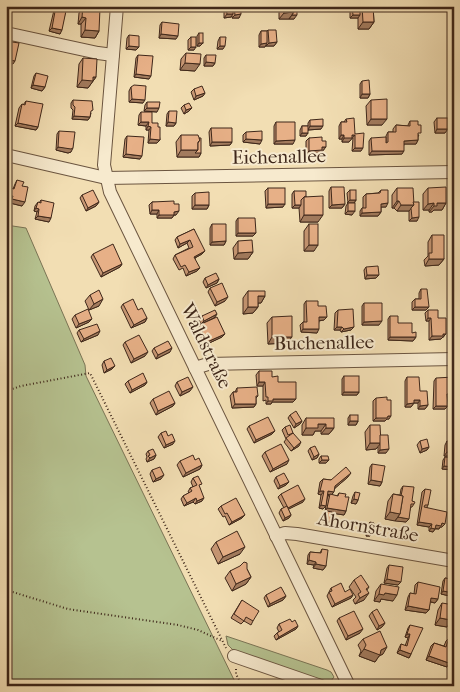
<svg xmlns="http://www.w3.org/2000/svg" width="460" height="692" font-family="'IM FELL French Canon',serif">
<style>
.green{fill:#b6c290;stroke:#7a7455}
.lines{fill:none;stroke-linecap:round;stroke-linejoin:round}
.street-casing{stroke:#6b5540;stroke-width:14}
.path{stroke:#3e271a;stroke-width:2;stroke-dasharray:1 2.5;stroke-linecap:butt}
.street{stroke:#f7eace;stroke-width:12}
.wall{fill:#c79774;stroke:#3e271a}
.shaded-wall{fill:#a27b5e;stroke:#3e271a}
.building{fill:#e7b087;stroke:#3e271a}
.labels{text-anchor:middle;dominant-baseline:central;stroke-width:4;stroke-linejoin:round;paint-order:stroke}
.street-label{font-size:19px;fill:#3e271a;stroke:#f7eace}
</style>
<rect width="100%" height="100%" fill="#f2deb3"/>
<filter id="stains"><feTurbulence type="fractalNoise" baseFrequency=".004" numOctaves="4"/><feColorMatrix values="0 0 0 0 .2 0 0 0 0 .09 0 0 0 0 .02 0 0 0 .5 -.17"/></filter>
<radialGradient id="worn" r=".72"><stop offset=".6" stop-color="#630" stop-opacity="0"/><stop offset="1" stop-color="#630" stop-opacity=".3"/></radialGradient>
<g class="green">
<path d="M6,225L26,228L85,365L86,376L237,686H6Z"/>
<path d="M226,636L327,670L331,672L334,677L331,681H322L235,652L228,645Z"/>
</g>
<g class="lines">
<g class="street-casing">
<g id="street">
<path d="M117,6L104,165L110,192L349,686"/>
<path d="M6,33L98,53L113,55"/>
<path d="M6,155L106,178L454,172"/>
<path d="M195,368L208,364L454,359"/>
<path d="M276,536L285,533L297,534L454,561"/>
<path d="M234,656L321,686"/>
</g>
</g>
<g class="path">
<path d="M6,391L21,386L90,373L226,648"/>
<path d="M6,590L68,609L178,625L198,630L222,641"/>
<path d="M236,669V674L242,686"/>
</g>
<use href="#street" class="street"/>
</g>
<g class="wall">
<path d="M55,6H67L60,34L49,31Z"/>
<path d="M83,6L99,31L95,38L81,37V24H78L79,13Z"/>
<path d="M225,6H241L239,18H232V16L231,17L224,18V8Z"/>
<path d="M279,6H297L294,19H279Z"/>
<path d="M350,6H373L374,22L369,29H358V18H350Z"/>
<path d="M162,22L176,39L159,38L160,25Z"/>
<path d="M268,30L277,42L274,46H266V45L265,47H259V35L261,31H267Z"/>
<path d="M199,33L203,43L200,46H197V36Z"/>
<path d="M129,35L136,50L126,49L127,38Z"/>
<path d="M191,37L194,50H188V40Z"/>
<path d="M220,37L223,49H217L218,41Z"/>
<path d="M186,53L195,71L180,70L181,59Z"/>
<path d="M138,55L149,79L134,77L136,58Z"/>
<path d="M206,55L215,63L213,66H204V58Z"/>
<path d="M83,58L96,77L88,88L77,87L79,64Z"/>
<path d="M36,73L45,87L42,91L31,88L34,76Z"/>
<path d="M362,81L370,94L368,98H360V84Z"/>
<path d="M131,87L143,103L129,102V91Z"/>
<path d="M194,89L205,93L203,96L194,100L191,92Z"/>
<path d="M73,100L91,113L90,117L88,120L72,119L73,110L71,108V103Z"/>
<path d="M371,100L382,125H367L366,106Z"/>
<path d="M26,101L38,127L36,130L15,126L19,108L22,104L23,105Z"/>
<path d="M147,102L157,112L144,111L145,105Z"/>
<path d="M184,105L192,108L189,111L184,114L181,108Z"/>
<path d="M169,111L176,123L174,126H166L167,114Z"/>
<path d="M141,112L152,123L158,127L160,140L157,143H148L149,130H146V126L138,125L139,115Z"/>
<path d="M437,118L445,133H435L434,122Z"/>
<path d="M346,119L355,134L361,151H352L353,138H352L349,142H342V139H339V126L341,122H344Z"/>
<path d="M310,120L321,129L308,130L306,136H300V130L302,126H308V123Z"/>
<path d="M410,121L419,136H418V140L416,144H404L402,154L369,155V141L371,138L386,143V136L388,132H393V129L396,125L408,126V125Z"/>
<path d="M276,122L293,144H274V126Z"/>
<path d="M211,128L232,142L230,145L210,146L209,132Z"/>
<path d="M59,131L71,152L68,153L56,150L57,134Z"/>
<path d="M246,132L260,144L243,142V135Z"/>
<path d="M181,135L201,153L199,157H177L176,142Z"/>
<path d="M127,136L140,159L123,157L125,139Z"/>
<path d="M309,138L322,141L324,150H322L320,154H306V141Z"/>
<path d="M17,180L22,186V206L10,203V200L7,199L9,191L11,188L13,189L15,184Z"/>
<path d="M331,187L345,204L342,208H329V191Z"/>
<path d="M268,188L283,207L266,208L265,191Z"/>
<path d="M397,188L413,202L417,221H409V211H397L394,208H392V195Z"/>
<path d="M428,188L446,203L442,210H434L432,212H429V210H423V194Z"/>
<path d="M350,190L356,200L354,203L352,215L345,214L346,206L348,203L347,193Z"/>
<path d="M381,190L386,207H381V212L378,216H360V211L362,208H363V197L366,194L378,193Z"/>
<path d="M294,191L306,196L318,222H300L299,208H292V194Z"/>
<path d="M195,193L209,205L207,209H192V196Z"/>
<path d="M82,195L99,202L96,206L86,211L80,198Z"/>
<path d="M41,200L49,222L35,219L37,212L34,211L35,206L38,202L39,203Z"/>
<path d="M152,202L174,204L176,215H174L172,218H157V214H150L149,205Z"/>
<path d="M238,218L256,233L253,236H236V221Z"/>
<path d="M212,224L226,241L224,245H210V228Z"/>
<path d="M309,224L314,251H304V231Z"/>
<path d="M194,229L202,254L195,258L197,271L186,276L183,268L179,270L173,259L175,255L189,248L187,243L178,248L175,240L177,237Z"/>
<path d="M432,235L444,259L439,265L425,266L424,260L428,256V242Z"/>
<path d="M238,241L253,252L248,259H234L233,248Z"/>
<path d="M93,254L122,264L120,267L101,277L91,257Z"/>
<path d="M366,267L376,278L365,279L364,270Z"/>
<path d="M205,278L219,279L217,283L206,288L203,282Z"/>
<path d="M210,288L225,301L215,306L208,292Z"/>
<path d="M421,289L426,310H412V302L415,299H419V293Z"/>
<path d="M248,291L265,296L261,303H258V307L253,313L243,314V298Z"/>
<path d="M90,295L99,306L89,310L85,301Z"/>
<path d="M306,301L318,306L324,320L319,321L317,333L301,332L300,325L303,322H304V304Z"/>
<path d="M364,303L379,325H362V306Z"/>
<path d="M123,304L138,310L147,318L145,322L131,328L121,307Z"/>
<path d="M338,310L354,327L351,330L341,332L340,330H334L335,313Z"/>
<path d="M428,310L438,318L444,337H442L441,339L429,340V321H426L425,313Z"/>
<path d="M217,314L214,318L201,324L199,320L202,316Z"/>
<path d="M75,315L89,322L76,328L72,319Z"/>
<path d="M390,316L398,323L412,333L416,337L413,341L388,340V319Z"/>
<path d="M272,317L287,343L268,344L267,323Z"/>
<path d="M199,325L222,337L205,345L197,329Z"/>
<path d="M79,330L98,335L81,342L77,333Z"/>
<path d="M125,342L145,356L131,363L123,345Z"/>
<path d="M154,348L170,352L156,359L152,351Z"/>
<path d="M104,361L115,366L112,369L104,373L102,365Z"/>
<path d="M259,371L272,377L296,399L293,402H272L271,404H266V400L263,401V386H257L256,375Z"/>
<path d="M344,376L359,392L357,395H342V379Z"/>
<path d="M407,377L420,391L428,405L425,409H418V403H414L411,407H405V381Z"/>
<path d="M436,378L453,397H447L445,409H433L434,381Z"/>
<path d="M128,381L147,382L145,385L130,393L125,384Z"/>
<path d="M177,382L190,391L180,396L175,386Z"/>
<path d="M237,388L258,396L256,398V404L254,407L232,408L230,396L233,392H235Z"/>
<path d="M376,398L389,419H387L385,421H373V401Z"/>
<path d="M153,399L175,403L173,406L156,415L150,403Z"/>
<path d="M290,415L302,421L300,424L294,428L288,418Z"/>
<path d="M350,415L358,421L356,425H348V418Z"/>
<path d="M306,418L334,428L329,434H321V431H315L313,435H302V425Z"/>
<path d="M370,425L380,435L386,453H378V447L376,449L366,450L365,432Z"/>
<path d="M249,426L272,434L254,443L247,429Z"/>
<path d="M285,427L293,433L299,446L291,451L284,442L287,438L286,439L282,430Z"/>
<path d="M161,433L173,444L164,448L158,437Z"/>
<path d="M420,441L429,447L427,450L420,453L417,445Z"/>
<path d="M447,441L454,456H444L445,445Z"/>
<path d="M310,448L319,454L317,458L312,460L308,451Z"/>
<path d="M148,451L156,455L154,459L147,462L146,459L147,457L146,454Z"/>
<path d="M265,452L287,464L270,472L262,456Z"/>
<path d="M321,456L329,460L326,463H319V459Z"/>
<path d="M445,457L454,458V470L442,469L443,460Z"/>
<path d="M195,460L202,465L200,469L183,477L177,465L180,461Z"/>
<path d="M372,464L382,482L380,486L368,484L370,467Z"/>
<path d="M152,470L161,479L153,482L150,474Z"/>
<path d="M276,477L289,482L286,485L278,489L274,481Z"/>
<path d="M348,477L335,488L332,495L337,496L339,493L345,497L346,511L344,515L332,513L330,522L328,526L323,525L325,515L327,512H325L327,498L329,495H328L323,509L319,508L321,495L318,494L320,482L323,479L331,480Z"/>
<path d="M193,478L199,487L202,501L195,504L193,502L184,506L181,499L183,496L189,493L188,492L190,488L193,487L191,482Z"/>
<path d="M403,486L414,504L412,507H411L406,522L385,519L388,501L393,494L400,495L401,489Z"/>
<path d="M425,489L428,505L427,507L442,527H440L439,529H435L433,532L429,531V527L417,525L422,492Z"/>
<path d="M355,492L358,500L356,504L351,503L353,496Z"/>
<path d="M281,494L303,502L288,509L291,515L289,518L283,521L279,513L281,509L284,508L278,497Z"/>
<path d="M221,506L245,515L242,518L229,525L225,516L223,517L218,509Z"/>
<path d="M370,522V536H366L368,526Z"/>
<path d="M216,542L240,554L218,564L211,549Z"/>
<path d="M322,549L326,566L323,570L313,568L314,565L307,564L308,555L310,552L320,553Z"/>
<path d="M389,565L398,585L384,583L387,568Z"/>
<path d="M247,569L251,577L246,584L232,591L225,578L230,571Z"/>
<path d="M453,576L454,597L441,594L443,581L445,578L450,579Z"/>
<path d="M354,580L369,587L367,590L364,600L355,604L353,600L356,597L349,587Z"/>
<path d="M418,582L438,599L435,603L430,602L429,610L426,613L405,610L408,597L410,593L414,594L415,585Z"/>
<path d="M381,584L393,601L381,599L380,602L374,601L376,591Z"/>
<path d="M331,588L345,592L353,595L351,598L332,607L327,596Z"/>
<path d="M266,595L286,596L283,600L268,607L264,598Z"/>
<path d="M242,600L253,621L251,625L244,621L241,624L231,618Z"/>
<path d="M442,603L447,627L435,625L438,610Z"/>
<path d="M372,612L385,623L382,627L377,630L369,616Z"/>
<path d="M339,618L360,633L346,640L337,621Z"/>
<path d="M292,622L298,626L296,629L276,640L274,636L277,633L279,632L277,628L279,624Z"/>
<path d="M410,625L411,654L409,658L397,653L399,648L401,644L405,646L408,638L405,637L408,628Z"/>
<path d="M449,638L447,667L426,660L431,646L434,643L444,646L446,641Z"/>
<path d="M363,639L383,654L379,656L375,662L359,656L361,651L358,645Z"/>
<path d="M454,673V686H448L452,676Z"/>
</g>
<g class="shaded-wall">
<path d="M294,12L289,19H279L284,13Z"/>
<path d="M227,14H233L231,17L224,18Z"/>
<path d="M241,14L239,18H232L235,15Z"/>
<path d="M292,15H297L294,19H289Z"/>
<path d="M353,15H360L358,18H350Z"/>
<path d="M82,17L86,18L81,24H78Z"/>
<path d="M363,22H374L369,29H358Z"/>
<path d="M52,28L62,30L60,34L49,31Z"/>
<path d="M85,30L99,31L95,38L81,37Z"/>
<path d="M161,34L178,36L176,39L159,38Z"/>
<path d="M277,42L274,46H266L269,43Z"/>
<path d="M199,43H203L200,46H197Z"/>
<path d="M267,43L265,47H259L261,44Z"/>
<path d="M129,46L139,47L136,50L126,49Z"/>
<path d="M220,46H225L223,49H217Z"/>
<path d="M191,47H196L194,50H188Z"/>
<path d="M6,59L15,61L13,64L6,63Z"/>
<path d="M206,62L215,63L213,66H204Z"/>
<path d="M185,63L200,64L195,71L180,70Z"/>
<path d="M136,74L151,76L149,79L134,77Z"/>
<path d="M93,77H96L88,88L77,87L82,80Z"/>
<path d="M33,85L45,87L42,91L31,88Z"/>
<path d="M205,93L203,96L194,100L196,96Z"/>
<path d="M362,94H370L368,98H360Z"/>
<path d="M132,99L145,100L143,103L129,102Z"/>
<path d="M147,108H159L157,112L144,111Z"/>
<path d="M192,108L189,111L184,114L186,110Z"/>
<path d="M74,116L90,117L88,120L72,119Z"/>
<path d="M371,119H387L382,125H367Z"/>
<path d="M141,122H149L146,126L138,125Z"/>
<path d="M168,122L176,123L174,126H166Z"/>
<path d="M18,123L38,127L36,130L15,126Z"/>
<path d="M148,126L151,127L149,130H146Z"/>
<path d="M310,126H323L321,129L308,130Z"/>
<path d="M437,129H448L445,133H435Z"/>
<path d="M302,133H308L306,136H300Z"/>
<path d="M341,135H344L342,139H339Z"/>
<path d="M352,135H355L349,142H342L344,138Z"/>
<path d="M150,139L160,140L157,143H148Z"/>
<path d="M246,139L262,140L260,144L243,142Z"/>
<path d="M295,140L293,144H274L276,141Z"/>
<path d="M418,140L416,144H401L404,141Z"/>
<path d="M212,142H232L230,145L210,146Z"/>
<path d="M58,147L73,148L71,152L68,153L56,150Z"/>
<path d="M322,147H326L320,154H306L309,151Z"/>
<path d="M355,148H363L361,151H352Z"/>
<path d="M181,150H198L201,153L199,157H177Z"/>
<path d="M372,151H404L402,154L369,155Z"/>
<path d="M126,154L142,156L140,159L123,157Z"/>
<path d="M9,196H13L10,200L7,199Z"/>
<path d="M12,199L25,202L22,206L10,203Z"/>
<path d="M350,200H356L354,203H347Z"/>
<path d="M397,201H399L394,208H392Z"/>
<path d="M99,202L96,206L86,211L88,208Z"/>
<path d="M388,203L386,207H378L381,204Z"/>
<path d="M434,203L429,210H423L428,204Z"/>
<path d="M437,203H446L442,210H434L432,212H429L434,206Z"/>
<path d="M268,204H285L283,207L266,208Z"/>
<path d="M345,204L342,208H329L332,205Z"/>
<path d="M195,205H209L207,209H192Z"/>
<path d="M295,205H301L299,208H292Z"/>
<path d="M401,205H414L409,211H397Z"/>
<path d="M36,208L39,209L37,212L34,211Z"/>
<path d="M152,210H159L157,214H150Z"/>
<path d="M179,211L176,215H174L172,218H157L159,215Z"/>
<path d="M348,211H355L352,215L345,214Z"/>
<path d="M381,212L378,216H360L362,213Z"/>
<path d="M304,215H323L318,222H300Z"/>
<path d="M38,216L51,218L49,222L35,219Z"/>
<path d="M419,217L417,221H409L412,218Z"/>
<path d="M238,233H256L253,236H236Z"/>
<path d="M190,240L187,243L178,248L180,244Z"/>
<path d="M226,241L224,245H210L212,242Z"/>
<path d="M309,245H318L314,251H304Z"/>
<path d="M205,251L202,254L191,260L194,257Z"/>
<path d="M253,252L248,259H234L238,253Z"/>
<path d="M429,259H444L439,265L425,266Z"/>
<path d="M122,264L120,267L101,277L103,273Z"/>
<path d="M200,268L197,271L186,276L189,272Z"/>
<path d="M367,275H379L376,278L365,279Z"/>
<path d="M219,279L217,283L206,288L208,285Z"/>
<path d="M258,296H265L261,303H253Z"/>
<path d="M228,297L225,301L215,306L217,302Z"/>
<path d="M103,299L99,306L89,310L94,304Z"/>
<path d="M248,307H258L253,313L243,314Z"/>
<path d="M415,307H429L426,310H412Z"/>
<path d="M217,314L214,318L201,324L204,321Z"/>
<path d="M319,317H327L324,320L316,321Z"/>
<path d="M147,318L145,322L131,328L134,325Z"/>
<path d="M428,318H431L429,321H426Z"/>
<path d="M92,319L89,322L76,328L79,324Z"/>
<path d="M382,321L379,325H362L364,322Z"/>
<path d="M337,327H342L340,330H334Z"/>
<path d="M354,327L351,330L341,332L344,329Z"/>
<path d="M303,329H319L317,333L301,332Z"/>
<path d="M100,331L98,335L81,342L84,339Z"/>
<path d="M225,334L222,337L205,345L207,342Z"/>
<path d="M443,334H446L441,339L429,340L432,336Z"/>
<path d="M272,337H292L287,343L268,344Z"/>
<path d="M390,337H416L413,341L388,340Z"/>
<path d="M172,348L170,352L156,359L158,355Z"/>
<path d="M148,352L145,356L131,363L134,359Z"/>
<path d="M115,366L112,369L104,373L107,370Z"/>
<path d="M147,382L145,385L130,393L132,390Z"/>
<path d="M259,382H265L263,386H257Z"/>
<path d="M193,387L190,391L180,396L182,392Z"/>
<path d="M344,392H359L357,395H342Z"/>
<path d="M454,393L453,397H445L447,394Z"/>
<path d="M273,399H296L293,402H272L271,404H266L268,401Z"/>
<path d="M414,400H420L418,403H411Z"/>
<path d="M175,403L173,406L156,415L158,411Z"/>
<path d="M414,403L411,407H405L407,404Z"/>
<path d="M235,404H256L254,407L232,408Z"/>
<path d="M428,405L425,409H418L420,406Z"/>
<path d="M436,406H448L445,409H433Z"/>
<path d="M388,416H391L389,419H387L385,421H373L376,418Z"/>
<path d="M302,421L300,424L294,428L296,424Z"/>
<path d="M350,421H358L356,425H348Z"/>
<path d="M318,424H326L321,431H315L313,435H302L306,428Z"/>
<path d="M326,428H334L329,434H321Z"/>
<path d="M275,431L272,434L254,443L256,440Z"/>
<path d="M175,441L173,444L164,448L166,445Z"/>
<path d="M301,442L299,446L291,451L294,448Z"/>
<path d="M370,443H381L376,449L366,450Z"/>
<path d="M429,447L427,450L420,453L422,449Z"/>
<path d="M389,449L386,453H378L380,450Z"/>
<path d="M447,452H454V456H444Z"/>
<path d="M319,454L317,458L312,460L314,457Z"/>
<path d="M156,455L154,459L147,462L150,458Z"/>
<path d="M289,460L287,464L270,472L273,469Z"/>
<path d="M322,460H329L326,463H319Z"/>
<path d="M202,465L200,469L183,477L186,473Z"/>
<path d="M444,466L454,467V470L442,469Z"/>
<path d="M351,473L348,477L333,490L335,486Z"/>
<path d="M164,475L161,479L153,482L156,479Z"/>
<path d="M371,480L382,482L380,486L368,484Z"/>
<path d="M289,482L286,485L278,489L280,486Z"/>
<path d="M320,491H324L321,495L318,494Z"/>
<path d="M328,491L334,492L331,495L326,494Z"/>
<path d="M196,498L193,502L184,506L187,503Z"/>
<path d="M204,498L202,501L195,504L197,501Z"/>
<path d="M305,499L303,502L285,511L288,508Z"/>
<path d="M354,499L358,500L356,504L351,503Z"/>
<path d="M321,505L326,506L323,509L319,508Z"/>
<path d="M327,508L346,511L344,515L325,512Z"/>
<path d="M390,512L400,514L395,521L385,519Z"/>
<path d="M245,515L242,518L229,525L232,522Z"/>
<path d="M291,515L289,518L283,521L285,518Z"/>
<path d="M398,517L409,519L406,522L395,521Z"/>
<path d="M325,522H330L328,526L323,525Z"/>
<path d="M419,522L432,524L429,527L417,525Z"/>
<path d="M442,523L445,524L442,527H440L439,529L433,528L436,525Z"/>
<path d="M431,528L435,529L433,532L429,531Z"/>
<path d="M369,532L373,533L370,536H366Z"/>
<path d="M245,547L240,554L218,564L223,557Z"/>
<path d="M309,560L316,562L314,565L307,564Z"/>
<path d="M316,564L326,566L323,570L313,568Z"/>
<path d="M251,577L246,584L232,591L236,584Z"/>
<path d="M387,579L401,582L398,585L384,583Z"/>
<path d="M443,591L454,593V597L441,594Z"/>
<path d="M369,593L364,600L355,604L360,598Z"/>
<path d="M385,593L397,595L393,601L381,599L380,602L374,601L379,594Z"/>
<path d="M353,595L351,598L332,607L335,604Z"/>
<path d="M286,596L283,600L268,607L270,604Z"/>
<path d="M431,598L438,599L435,603L428,601Z"/>
<path d="M408,606L429,610L426,613L405,610Z"/>
<path d="M440,618L451,620L447,627L435,625Z"/>
<path d="M385,623L382,627L377,630L379,626Z"/>
<path d="M298,626L296,629L276,640L279,637Z"/>
<path d="M363,629L360,633L346,640L348,636Z"/>
<path d="M407,634H410L408,638L405,637Z"/>
<path d="M387,647L383,654L379,656L375,662L359,656L364,649L381,650Z"/>
<path d="M400,650L411,654L409,658L397,653Z"/>
<path d="M429,656L449,663L447,667L426,660Z"/>
</g>
<g class="building">
<path d="M6,6H9L8,15L6,14Z"/>
<path d="M56,6H67L62,30L52,28Z"/>
<path d="M83,6L100,8L99,31L85,30L86,18L82,17Z"/>
<path d="M226,6H233V14H227Z"/>
<path d="M234,6H241V14L235,15Z"/>
<path d="M284,6H294V12L284,13Z"/>
<path d="M294,6H297V15H292L294,12Z"/>
<path d="M352,6H360V15H353Z"/>
<path d="M362,6H373L374,22H363Z"/>
<path d="M162,22L179,24L178,36L161,34Z"/>
<path d="M268,30H276L277,42L269,43Z"/>
<path d="M261,31H267V43L261,44Z"/>
<rect x="199" y="33" width="4" height="10"/>
<path d="M129,35L139,36V47L129,46Z"/>
<rect x="191" y="37" width="5" height="10"/>
<path d="M220,37H226L225,46H220Z"/>
<path d="M6,41L19,43L15,61L6,59Z"/>
<path d="M186,53L201,54L200,64L185,63Z"/>
<path d="M138,55L153,56L151,76L136,74Z"/>
<path d="M206,55H216L215,63L206,62Z"/>
<path d="M83,58L97,59L96,77H93V81L82,80Z"/>
<path d="M36,73L48,76L45,87L33,85Z"/>
<path d="M369,80L370,94H362V81Z"/>
<path d="M134,85L146,86L145,100L132,99L131,87Z"/>
<path d="M202,86L205,93L196,96L194,89Z"/>
<path d="M387,99V119H371V100Z"/>
<path d="M73,100L92,101L93,110L91,111L90,117L74,116L75,107L73,105Z"/>
<path d="M26,101L43,104L38,127L18,123L22,104L25,105Z"/>
<path d="M147,102H160L159,108H147Z"/>
<path d="M189,103L192,108L186,110L184,105Z"/>
<path d="M169,111H177L176,123L168,122Z"/>
<path d="M141,112H152V123H158V127H160V140L150,139L151,127L148,126L149,122H141Z"/>
<path d="M354,118L355,134L364,133L363,148H355V135H352V138H344V135H341V122H347L346,119Z"/>
<rect x="437" y="118" width="11" height="11"/>
<path d="M323,119V126H310V120Z"/>
<path d="M410,121H418V125H421V133H418V140L404,141V151H372L371,138L386,137V143L388,142V132H396V125L410,126Z"/>
<path d="M276,122H295V140L276,141Z"/>
<rect x="302" y="126" width="6" height="7"/>
<path d="M211,128H232V142H212Z"/>
<path d="M59,131L75,132L73,148L71,149L58,147Z"/>
<path d="M262,131V140L246,139V132Z"/>
<path d="M181,135H198L200,140L198,142V150H181Z"/>
<path d="M127,136L144,137L142,156L126,154Z"/>
<path d="M322,137V141H326V147H322V150L309,151V138Z"/>
<path d="M199,138H201V153H195L198,150V143L200,140Z"/>
<path d="M17,180L24,182L22,186L28,187L25,202L12,199L13,196H9L11,188L14,189Z"/>
<path d="M331,187H344L345,204L332,205Z"/>
<path d="M446,187V203H437V206H434V203L428,204V188Z"/>
<rect x="268" y="188" width="17" height="16"/>
<path d="M397,188H413L414,205H401L399,201H397Z"/>
<path d="M93,190L99,202L88,208L82,195Z"/>
<rect x="350" y="190" width="6" height="10"/>
<path d="M381,190H388V203L381,204V212L362,213V208H366V194L380,193Z"/>
<path d="M294,191H306V196L304,197L301,200V205H295Z"/>
<path d="M209,192V205H195V193Z"/>
<path d="M323,196V215H304V197Z"/>
<path d="M41,200L54,203L51,218L38,216L39,209L36,208L38,202L41,203Z"/>
<path d="M174,201V204H179V211L174,212V215H159V210H152V202Z"/>
<path d="M413,202H419V217L412,218L411,208L414,205Z"/>
<rect x="348" y="203" width="7" height="8"/>
<path d="M238,218H255L256,233H238Z"/>
<path d="M212,224H226V241L212,242Z"/>
<rect x="309" y="224" width="9" height="21"/>
<path d="M194,229L205,251L194,257L200,268L189,272L185,265L181,267L175,255L193,247L190,240L180,244L177,237Z"/>
<path d="M432,235H444V259H429V253H432Z"/>
<path d="M252,240L253,252L238,253V241Z"/>
<path d="M113,244L122,264L103,273L93,254Z"/>
<path d="M378,266L379,275H367L366,267Z"/>
<path d="M216,273L219,279L208,285L205,278Z"/>
<path d="M222,283L228,297L217,302L210,288Z"/>
<path d="M421,289H427L429,307H415V299H421Z"/>
<path d="M99,290L103,299L94,304L90,295Z"/>
<path d="M248,291H265V296H258V307H248Z"/>
<path d="M133,299L138,310L142,308L147,318L134,325L123,304Z"/>
<path d="M306,301H318V306H326L327,317H319V329H303V322H307Z"/>
<path d="M364,303H382V321L364,322Z"/>
<path d="M88,309L92,319L79,324L75,315Z"/>
<path d="M353,309L354,327L344,329L342,327H337L338,310Z"/>
<path d="M215,310L217,314L204,321L202,316Z"/>
<path d="M428,310H438V318H446V334H443V336H432L431,318H428Z"/>
<path d="M292,316V337H272V317Z"/>
<path d="M390,316H398V323H412V333L416,332V337H390Z"/>
<path d="M217,317L225,334L207,342L199,325Z"/>
<path d="M97,324L100,331L84,339L79,330Z"/>
<path d="M139,335L148,352L134,359L125,342Z"/>
<path d="M168,341L172,348L158,355L154,348Z"/>
<path d="M111,358L115,366L107,370L104,361Z"/>
<path d="M259,371H272V377L278,376V382H296V399H273V401H268V397H266L265,382H259Z"/>
<path d="M143,373L147,382L132,390L128,381Z"/>
<rect x="344" y="376" width="15" height="16"/>
<path d="M188,377L193,387L182,392L177,382Z"/>
<path d="M407,377H419L420,391H427L428,405L420,406V400H414V403L407,404Z"/>
<path d="M454,377V393L447,394L448,406H436V378Z"/>
<path d="M257,387L258,396H256V404H235L233,392H237V388Z"/>
<path d="M169,391L175,403L158,411L153,399Z"/>
<path d="M387,397V400H391V416H388L387,418H376V398Z"/>
<path d="M296,411L302,421L296,424L290,415Z"/>
<rect x="350" y="415" width="8" height="6"/>
<path d="M268,417L275,431L256,440L249,426Z"/>
<path d="M306,418H334V428H326V424H318V428H306Z"/>
<path d="M290,425L293,433L288,435L285,427Z"/>
<path d="M370,425H380L381,443H370Z"/>
<path d="M166,431L168,436L172,434L175,441L166,445L161,433Z"/>
<path d="M293,433L301,442L294,448L286,438Z"/>
<path d="M380,435H388L389,449L380,450Z"/>
<path d="M427,439L429,447L422,449L420,441Z"/>
<path d="M447,441L454,442V452H447Z"/>
<path d="M281,444L289,460L273,469L265,452Z"/>
<path d="M315,446L319,454L314,457L310,448Z"/>
<path d="M153,449L156,455L150,458L148,456L150,455L148,451Z"/>
<path d="M193,455L195,460L199,458L202,465L186,473L180,461Z"/>
<path d="M321,456H328L329,460H322Z"/>
<path d="M445,457L454,458V467L444,466Z"/>
<path d="M372,464L385,466L382,482L371,480Z"/>
<path d="M160,467L164,475L156,479L152,470Z"/>
<path d="M346,467L351,473L335,486L334,492L328,491L326,506L321,505L324,491H320L323,479L331,480Z"/>
<path d="M284,473L289,482L280,486L276,477Z"/>
<path d="M198,476L202,484L199,485L204,498L197,501L196,498L187,503L183,496L192,491L190,488L197,485L193,478Z"/>
<path d="M298,485L305,499L288,508L281,494Z"/>
<path d="M403,486L414,487L412,501L415,502L414,504H411L409,519L398,517L400,514L403,496H401Z"/>
<path d="M425,489L431,490L428,505H425L424,507L447,512L445,524L442,523L441,526L436,525L435,529L431,528L432,524L419,522Z"/>
<path d="M355,492L360,493L358,500L354,499Z"/>
<path d="M339,493L346,494L345,497H349L346,511L327,508L330,494L338,496Z"/>
<path d="M393,494L403,496L400,514L390,512Z"/>
<path d="M236,498L245,515L232,522L227,513L225,514L221,506Z"/>
<path d="M287,506L291,515L285,518L281,509Z"/>
<path d="M327,511L332,512L330,522H325Z"/>
<path d="M370,522L374,523L373,533L369,532Z"/>
<path d="M237,531L245,547L223,557L216,542Z"/>
<path d="M322,549L328,550L326,566L316,564V562L309,560L310,552L321,553Z"/>
<path d="M244,562L247,563V569L251,577L236,584L230,571L240,566Z"/>
<path d="M389,565L403,567L401,582L387,579Z"/>
<path d="M361,575L369,587L366,589L369,593L360,598L358,594L361,592L354,580Z"/>
<path d="M453,576H454V593L443,591L445,578L452,579Z"/>
<path d="M418,582L440,587L438,599L431,598L429,610L408,606L410,593L416,594Z"/>
<path d="M341,583L345,592L350,589L353,595L335,604L329,592L332,591L331,588Z"/>
<path d="M381,584L399,587L397,595L385,593L384,595L379,594Z"/>
<path d="M281,587L286,596L270,604L266,595Z"/>
<path d="M242,600L259,611L253,621L246,617L244,621L234,614Z"/>
<path d="M442,603L454,605L451,620L440,618Z"/>
<path d="M377,609L385,623L379,626L372,612Z"/>
<path d="M354,611L363,629L348,636L339,618Z"/>
<path d="M290,619L292,622L295,620L298,626L279,637L277,633L282,630L279,624Z"/>
<path d="M410,625L423,628L411,654L400,650L401,644L407,646L410,634H407Z"/>
<path d="M380,631L387,647L381,650L380,655L364,649L366,645L363,639Z"/>
<path d="M449,638L454,639V649L449,663L429,656L434,643L446,647Z"/>
<path d="M454,673V686H452L450,685Z"/>
</g>
<g class="labels">
<g class="street-label">
<text transform="translate(279 157) rotate(-1)">Eichenallee</text>
<text transform="translate(324 343) rotate(-1)">Buchenallee</text>
<text transform="translate(206 346) rotate(64)">Waldstraße</text>
<text transform="translate(368 527) rotate(10)">Ahornstraße</text>
</g>
</g>
<rect width="460" height="692" fill="none" stroke="#f2deb3" stroke-width="25"/>
<rect x="8" y="8" width="445" height="677" fill="none" stroke="#3e271a" stroke-width="2.5"/>
<rect x="12" y="12" width="435" height="667" fill="none" stroke="#3e271a"/>
<rect width="100%" height="100%" filter="url(#stains)"/>
<rect width="100%" height="100%" fill="url(#worn)"/>
</svg>
